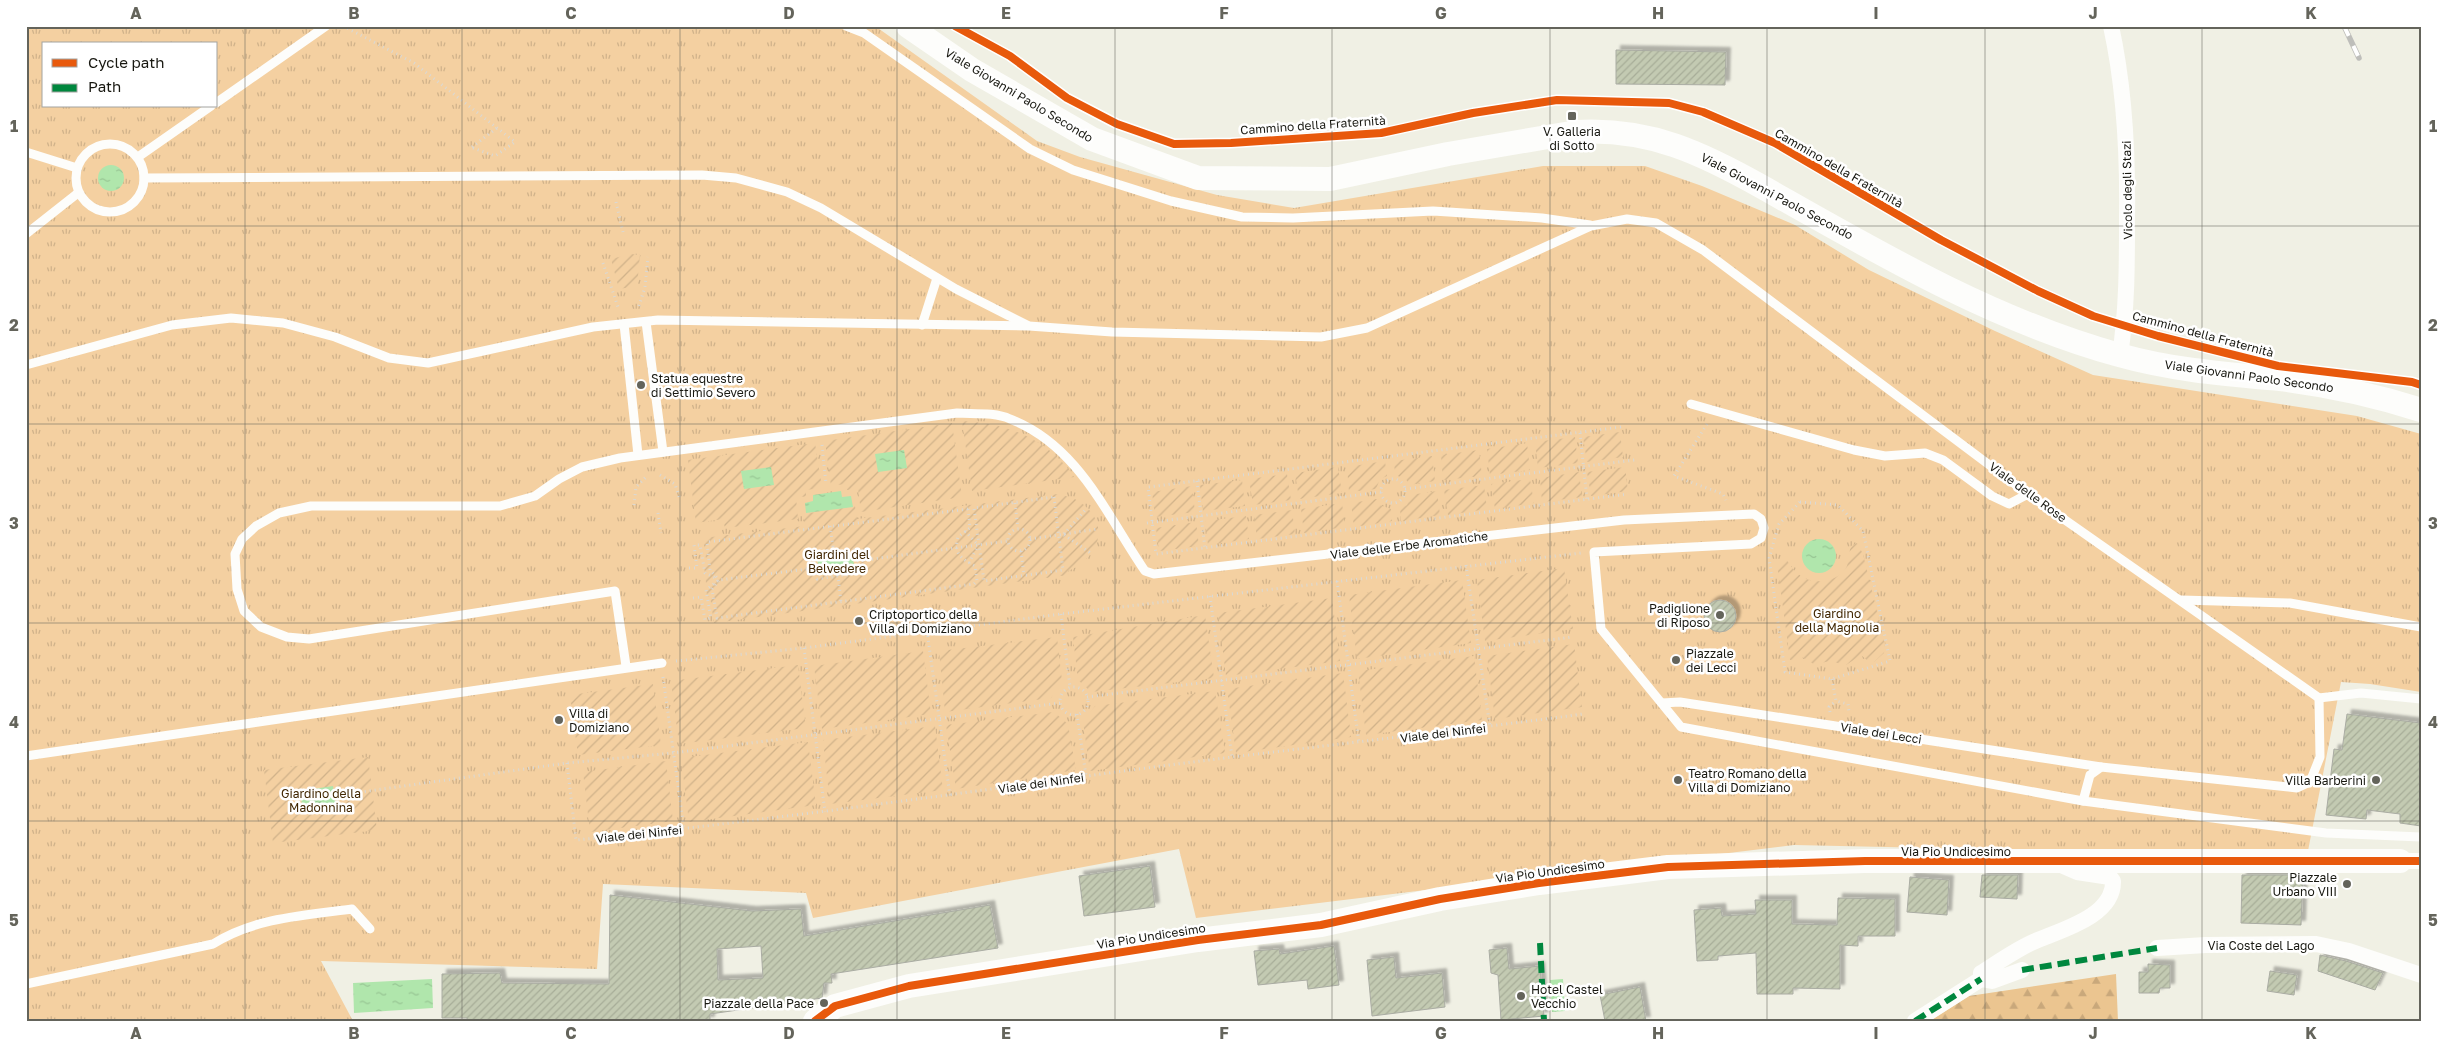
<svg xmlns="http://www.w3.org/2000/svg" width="2447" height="1047" font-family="'Golos Text',sans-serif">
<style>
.forest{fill:url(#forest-firs)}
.park{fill:url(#park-tufts);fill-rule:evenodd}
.garden{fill:url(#garden-furrows)}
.water{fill:url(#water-ripples)}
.building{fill:url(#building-hatch);stroke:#aaaca3;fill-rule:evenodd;filter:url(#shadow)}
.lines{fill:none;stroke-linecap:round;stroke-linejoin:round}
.path{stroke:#d9d9d6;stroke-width:3;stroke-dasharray:1 4;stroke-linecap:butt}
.lane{stroke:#fdfdfb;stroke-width:9}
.street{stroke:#fdfdfb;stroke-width:16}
.secondary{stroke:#fdfdfb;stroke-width:24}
.rail-casing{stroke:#bebeba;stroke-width:5.5}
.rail{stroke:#fff;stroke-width:4;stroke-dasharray:11;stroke-linecap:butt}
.quiet{stroke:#00873e;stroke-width:6;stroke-dasharray:12 6;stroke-linecap:butt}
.cycleway-casing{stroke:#fff;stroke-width:11}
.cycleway{stroke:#e8590c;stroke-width:8}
.grid{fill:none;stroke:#64645b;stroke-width:1;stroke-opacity:0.55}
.poi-dot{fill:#64645b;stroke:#fff;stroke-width:2}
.labels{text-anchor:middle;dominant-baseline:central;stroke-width:5;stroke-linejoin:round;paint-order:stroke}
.street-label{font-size:12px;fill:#181811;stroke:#fff}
.poi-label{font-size:12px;fill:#181811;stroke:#fff;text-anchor:start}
.park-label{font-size:12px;fill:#412601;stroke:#fff}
.neatline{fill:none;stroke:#64645b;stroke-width:2}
.grid-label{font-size:16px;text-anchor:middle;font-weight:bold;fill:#64645b}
</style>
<defs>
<pattern id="forest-firs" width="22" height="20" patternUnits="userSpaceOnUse" patternTransform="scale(1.25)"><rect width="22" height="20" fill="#ebc590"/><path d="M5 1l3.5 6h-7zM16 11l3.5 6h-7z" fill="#c9a87b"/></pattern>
<pattern id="park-tufts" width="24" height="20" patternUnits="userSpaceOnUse" patternTransform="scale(1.25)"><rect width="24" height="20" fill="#f4d0a1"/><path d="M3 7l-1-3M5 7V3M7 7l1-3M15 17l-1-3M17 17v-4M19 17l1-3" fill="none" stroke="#d0b28a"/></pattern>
<pattern id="garden-furrows" width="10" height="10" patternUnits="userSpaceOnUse" patternTransform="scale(1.25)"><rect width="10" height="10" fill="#f4d0a1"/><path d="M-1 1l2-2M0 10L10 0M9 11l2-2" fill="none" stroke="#d0b28a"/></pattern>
<pattern id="water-ripples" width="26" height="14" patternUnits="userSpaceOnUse" patternTransform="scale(1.25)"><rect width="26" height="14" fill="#b0e6ac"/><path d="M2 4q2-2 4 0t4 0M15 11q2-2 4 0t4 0" fill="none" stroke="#97c593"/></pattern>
<pattern id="building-hatch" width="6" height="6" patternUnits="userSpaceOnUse" patternTransform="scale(1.25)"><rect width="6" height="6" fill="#c3cab2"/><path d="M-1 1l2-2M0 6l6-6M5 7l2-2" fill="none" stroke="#a7ad98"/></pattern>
<filter id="shadow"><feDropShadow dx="4.5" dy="-4.5" stdDeviation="1" flood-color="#0004"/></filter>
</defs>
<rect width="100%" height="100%" fill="#f0f0e4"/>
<path class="forest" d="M2116,974L2118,1021H1930L1969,996Z"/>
<path class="park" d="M26,26H875L1037,141L1080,157L1217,195L1294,208L1543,166H1645L1702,186L1795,225L1869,270L1995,331L2093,375L2357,416L2421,434V692L2370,684L2341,682L2307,856L1794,845L1196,918L1179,849L813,918L806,893L603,884L597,969L321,961L353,1021H26ZM44,44H216V106H44Z"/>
<g class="garden">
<path d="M631,254L640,255L637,286L619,289L611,259Z"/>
<path d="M962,421C1007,423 1048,439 1074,477L972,491Z"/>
<path d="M952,423L962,497L861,512L858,489L847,490L845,484L831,486L825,441Z"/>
<path d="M1620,432L1623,457L1587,462L1583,437Z"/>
<path d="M1575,437L1578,463L1538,468L1535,442Z"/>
<path d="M815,443L822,488L806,490V496L796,498L798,519L725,528L723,519L696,523L688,460Z"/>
<path d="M1527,443L1530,470L1490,475L1487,449Z"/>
<path d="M1479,450L1482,476L1443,480L1441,455Z"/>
<path d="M1432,456L1435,481L1409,485L1406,479L1395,475L1394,461Z"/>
<path d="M1385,461L1387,476L1380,479L1376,489L1349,492L1347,467Z"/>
<path d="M1338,467L1342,493L1299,499L1295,473Z"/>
<path d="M1625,467L1628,491L1591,496L1587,472Z"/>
<path d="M1579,472L1582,497L1542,502L1540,478Z"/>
<path d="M1287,474L1291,500L1253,505L1249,479Z"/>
<path d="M1530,479L1534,503L1495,509L1491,484Z"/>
<path d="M1242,480L1245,506L1203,511L1200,485Z"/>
<path d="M1484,485L1487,509L1448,515L1444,490Z"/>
<path d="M1192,486L1195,512L1155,517L1152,492Z"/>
<path d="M1437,491L1440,515L1401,521L1400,508L1407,505L1410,495Z"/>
<path d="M1058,494C1066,496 1074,498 1080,502C1112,524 1099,558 1068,571V575L714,623L710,596L707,597C706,586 706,577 704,567L707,566L703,538L805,526L803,514L855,506L857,519Z"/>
<path d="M1377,499L1380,505L1391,509L1392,521L1354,527L1351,503Z"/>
<path d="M1342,503L1345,527L1304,533L1301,509Z"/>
<path d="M1292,510L1295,534L1257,539L1254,515Z"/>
<path d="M1246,516L1249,539L1208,545L1205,521Z"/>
<path d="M1196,522L1199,546L1159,551L1156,528Z"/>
<path d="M1857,543L1863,554L1885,644L1884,653L1874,662L1868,661L1861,655L1846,665C1834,663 1828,658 1817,666L1800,656L1796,660H1790L1777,563L1786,559C1790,565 1795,572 1802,577C1816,585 1839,582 1847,566C1849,560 1849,552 1851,546Z"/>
<path d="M1564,568L1573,629L1485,641L1477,580Z"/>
<path d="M1462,580L1471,643L1357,659L1349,595Z"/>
<path d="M1332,598L1340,661L1226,676L1218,613Z"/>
<path d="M1205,615L1214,678L1091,692L1078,680L1073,637Z"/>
<path d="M1057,637L1062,681L1051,698L945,712L939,651Z"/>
<path d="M1574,644L1582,707L1495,719L1487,656Z"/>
<path d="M923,651L931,714L822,729L814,666Z"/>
<path d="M1474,656L1482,720L1366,735L1358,671Z"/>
<path d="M798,665L806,728L679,744L671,681Z"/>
<path d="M1343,673L1351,737L1236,753L1227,689Z"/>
<path d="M653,684L661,745L578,755L570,695Z"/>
<path d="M1215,691L1225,753L1090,771L1083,722L1095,706Z"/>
<path d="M1054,712L1068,724L1076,770L956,789L946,725Z"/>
<path d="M935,726L943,790L830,804L823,740Z"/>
<path d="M808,742L816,805L689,822L681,758Z"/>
<path d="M368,757L377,830L273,843L264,770Z"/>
<path d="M666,761L673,821L590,832L583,772Z"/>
</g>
<g class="water">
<circle cx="111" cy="178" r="13"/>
<path d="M904,450L907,468L878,472L875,454Z"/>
<path d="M771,467L774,485L744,489L741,471Z"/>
<path d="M841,491L842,497L851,496L853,507L806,513L805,503L813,501V495Z"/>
<circle cx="1819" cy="556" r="17"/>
<path d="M852,554L855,570L820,575L817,558Z"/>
<path d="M333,786L336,807L303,812L300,791Z"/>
<path d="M432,979L433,1008L354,1013L353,983Z"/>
<path d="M1563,979L1565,1011L1552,1012L1550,980Z"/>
</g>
<g class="building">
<path d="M1616,50L1726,52L1725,85L1616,84Z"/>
<circle cx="1720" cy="616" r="16"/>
<path d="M2347,714L2421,723V826L2400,823V814L2367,810L2366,819L2326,815L2334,749L2342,750Z"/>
<path d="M1150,866L1155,907L1084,916L1079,876Z"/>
<path d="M1982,875H2018L2017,899L1980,897Z"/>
<path d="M2242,875H2303L2301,925L2241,923Z"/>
<path d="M1910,877L1949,880L1947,915L1907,912Z"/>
<path d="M610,895L752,911L801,909L804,936L990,905L998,948L831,974L832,983H824L822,998L710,1014V1021H467V1018H442V974L500,973L502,983L609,984ZM761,946L763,978L718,980L717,949Z"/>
<path d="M1838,898L1895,899V936H1858V946L1840,945V989L1793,988V994H1757L1756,953L1718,956V960L1697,961L1694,910L1721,908L1722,916L1756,914L1755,900H1792V924L1837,925Z"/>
<path d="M1334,946L1339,985L1308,989L1307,980L1258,985L1254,951L1279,949L1280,954Z"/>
<path d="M1507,948L1509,969L1540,966L1544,1016L1501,1020L1498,975L1491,973L1489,950Z"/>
<path d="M2320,955L2346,961L2383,973L2375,990L2318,971Z"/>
<path d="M1394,957L1396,978L1442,973L1445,1007L1372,1016L1367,960Z"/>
<path d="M2148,964L2170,965V988H2160L2159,993H2139V972H2148Z"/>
<path d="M2270,971L2297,975L2294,995L2267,991Z"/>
<path d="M1640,987L1646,1021H1605L1600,995Z"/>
</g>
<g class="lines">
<g class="path">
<path d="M343,26L414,63L515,142L495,156"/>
<path d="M472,147L497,128"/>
<path d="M473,148L495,156"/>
<path d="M616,202L623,232"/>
<path d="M603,263L618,307"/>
<path d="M639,306L645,287L648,257"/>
<path d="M1707,424L1674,476L1723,494L1726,500"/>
<path d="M1621,427L1148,487L1156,554L1628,494"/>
<path d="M1580,433L1587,499"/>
<path d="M822,445L826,484"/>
<path d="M660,475L675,484L680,500"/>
<circle cx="1393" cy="491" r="12"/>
<path d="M1197,481L1205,549"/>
<path d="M1405,489L1635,460"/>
<path d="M1054,497L1063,570L984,581L974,508Z"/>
<path d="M1800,502L1838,505L1863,531L1890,661L1832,679L1785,672L1769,558L1779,524Z"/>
<path d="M1015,503L1018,528"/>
<path d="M634,505L636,487L647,476"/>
<path d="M968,509L970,528L958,537C953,554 962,559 975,566L977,581L974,584L717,618L712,589L719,580L710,570L707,542Z"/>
<path d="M658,513L661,533"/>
<path d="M1147,523L1381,492"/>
<path d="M830,526L834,553"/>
<circle cx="1019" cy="540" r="11"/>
<path d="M965,531L978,545"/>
<path d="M1064,534L1087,508"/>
<path d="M1064,535L1092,554"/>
<path d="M1030,539L1098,529"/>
<path d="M855,550L859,573L817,579L813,556Z"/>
<path d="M1021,551L1024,575"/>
<path d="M857,561L1008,541"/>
<path d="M969,563L978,546"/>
<path d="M1466,565L1490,727"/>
<path d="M689,568H697L694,545H700L705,573L716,578"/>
<path d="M838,575L841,602"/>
<path d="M1337,581L1359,743"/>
<path d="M1210,596L1232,757"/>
<path d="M693,598L701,597L705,620L711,618L706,590L719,580L815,568"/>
<path d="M1061,614L1070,687"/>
<path d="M927,631L950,796"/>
<path d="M804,648L825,812"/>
<path d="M676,661L804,648L1061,614L1581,553"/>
<path d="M663,677L684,829"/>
<path d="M1832,679L1836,701L1848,704L1849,712"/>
<circle cx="1074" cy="701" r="14"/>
<path d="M1087,697L1573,637"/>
<path d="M1830,712L1829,707L1836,701"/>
<path d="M1077,714L1086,776"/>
<path d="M567,763L576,840C747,823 917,799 1087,776C1252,753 1418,736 1583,714"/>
<path d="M340,795L567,763L673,753L1060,703"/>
</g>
<g class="lane">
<path d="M846,26L864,33L1030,149L1073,170L1171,201L1242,217L1293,218L1433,211L1542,218L1590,225"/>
<path d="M216,103L326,26"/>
<circle cx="110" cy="178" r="34"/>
<path d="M26,152L77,168"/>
<path d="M138,157L211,106"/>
<path d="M144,178L702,175L736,178L787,192L821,208L956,289L1027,325"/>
<path d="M26,234L78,193"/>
<path d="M646,322L663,452"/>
<path d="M624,324L638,455"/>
<path d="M922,325L937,278"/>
<path d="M26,365L172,325L231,318L283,323L335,337L389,358L428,363L593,327L658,320L1029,326L1112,332L1321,337L1367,328L1591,226L1627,219L1656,223L1703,250L2028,494L2319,698L2361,693L2421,699"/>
<path d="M1691,404L1854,450L1885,456L1925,453L1943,460L1992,496L2009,504L2028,494"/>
<path d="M2181,600L2290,603L2421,627"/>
<path d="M626,666L615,591L309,639L287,637L261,627L244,611L237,589L235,554L242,539L256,526L279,513L311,506H500L535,496L559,479L582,467L620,458L957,413C974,414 995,412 1010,419C1078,445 1106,514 1145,571L1154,574L1624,520L1754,514L1761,519L1764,528L1761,538L1751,544L1594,552L1601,629L1681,727L2083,801L2326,833L2421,837"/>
<path d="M1662,703L1680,702L2101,767"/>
<path d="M26,756L662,663"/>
<path d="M2083,801L2090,775L2101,767L2297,788L2310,782L2320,757L2319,698"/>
<path d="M26,984L213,944C254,918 305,915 352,909L370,929"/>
</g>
<g class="street">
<path d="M2111,26C2125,90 2128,154 2127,219C2127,265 2127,310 2120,355"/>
<path d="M2400,861H2421"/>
<path d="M2157,948L2206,945L2316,944L2349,951L2421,975"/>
<path d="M2022,970L1992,981L1981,979V973C1997,963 2014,951 2031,943C2056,931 2114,918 2113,881L2110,877L2077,872L2061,865"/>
<path d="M1915,1021L1981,979"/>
</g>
<g class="secondary">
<path d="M908,26L972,70L1092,139L1198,178L1330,179L1448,154L1577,132C1650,128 1702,153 1764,188C1877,252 1992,320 2119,355C2172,370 2225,374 2280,379C2328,385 2375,395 2421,410"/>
<path d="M815,1021L835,1006L909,986L1198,940L1321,925L1440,899L1539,883L1668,867L1865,861H2400"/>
</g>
<g class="rail-casing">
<path id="rail" d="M2344,26L2359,58"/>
</g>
<use href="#rail" class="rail"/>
<g class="quiet">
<path d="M1540,943L1544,1021"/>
<path d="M2022,970L2157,948"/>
<path d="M1915,1021L1981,979"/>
</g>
<g class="cycleway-casing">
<g id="cycleway">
<path d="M955,26L1010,56L1067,98L1117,124L1174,144L1231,143L1381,133L1473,113L1557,100L1669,103L1703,112L1775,143L1941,240L2038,291L2093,316L2158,336L2278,366L2412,382L2421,385"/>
<path d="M815,1021L835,1006L909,986L1198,940L1321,925L1440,899L1539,883L1668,867L1865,861H2421"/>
</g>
</g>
<use href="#cycleway" class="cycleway"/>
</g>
<path class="grid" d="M245,26V1021M462,26V1021M680,26V1021M897,26V1021M1115,26V1021M1332,26V1021M1550,26V1021M1767,26V1021M1985,26V1021M2202,26V1021M26,226H2421M26,424H2421M26,623H2421M26,821H2421"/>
<g class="poi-dot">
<rect x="1567" y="111" width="10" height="10" rx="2.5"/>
<circle cx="641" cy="385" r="5"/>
<circle cx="1720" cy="615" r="5"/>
<circle cx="859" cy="621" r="5"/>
<circle cx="1676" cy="660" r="5"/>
<circle cx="559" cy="720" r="5"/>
<circle cx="1678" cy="780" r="5"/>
<circle cx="2376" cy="780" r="5"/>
<circle cx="2347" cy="884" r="5"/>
<circle cx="1521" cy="996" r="5"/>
<circle cx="824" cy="1003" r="5"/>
</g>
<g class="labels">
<g class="street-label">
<text transform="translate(1019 95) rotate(31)">Viale Giovanni Paolo Secondo</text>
<text transform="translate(1313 125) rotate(-4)">Cammino della Fraternità</text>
<text transform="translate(1839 168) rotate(30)">Cammino della Fraternità</text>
<text transform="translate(2127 190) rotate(-91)">Vicolo degli Stazi</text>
<text transform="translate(1777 196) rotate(28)">Viale Giovanni Paolo Secondo</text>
<text transform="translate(2203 334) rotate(15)">Cammino della Fraternità</text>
<text transform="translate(2249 376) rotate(8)">Viale Giovanni Paolo Secondo</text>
<text transform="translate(2028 492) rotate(36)">Viale delle Rose</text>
<text transform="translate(1409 545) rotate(-7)">Viale delle Erbe Aromatiche</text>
<text transform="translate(1443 733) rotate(-7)">Viale dei Ninfei</text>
<text transform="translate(1881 733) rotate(9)">Viale dei Lecci</text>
<text transform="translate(1041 783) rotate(-8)">Viale dei Ninfei</text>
<text transform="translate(639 834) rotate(-6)">Viale dei Ninfei</text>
<text x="1956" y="851">Via Pio Undicesimo</text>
<text transform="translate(1550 871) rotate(-8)">Via Pio Undicesimo</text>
<text transform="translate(1151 936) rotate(-9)">Via Pio Undicesimo</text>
<text x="2261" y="945">Via Coste del Lago</text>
</g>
<g class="poi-label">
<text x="1572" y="131" text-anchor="middle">V. Galleria<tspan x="1572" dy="14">di Sotto</tspan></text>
<text x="651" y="378">Statua equestre<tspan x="651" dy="14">di Settimio Severo</tspan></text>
<text x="1710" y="608" text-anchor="end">Padiglione<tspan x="1710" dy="14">di Riposo</tspan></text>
<text x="869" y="614">Criptoportico della<tspan x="869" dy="14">Villa di Domiziano</tspan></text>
<text x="1686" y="653">Piazzale<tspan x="1686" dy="14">dei Lecci</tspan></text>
<text x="569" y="713">Villa di<tspan x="569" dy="14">Domiziano</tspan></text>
<text x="1688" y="773">Teatro Romano della<tspan x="1688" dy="14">Villa di Domiziano</tspan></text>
<text x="2366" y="780" text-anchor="end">Villa Barberini</text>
<text x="2337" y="877" text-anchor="end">Piazzale<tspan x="2337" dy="14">Urbano VIII</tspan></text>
<text x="1531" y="989">Hotel Castel<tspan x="1531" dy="14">Vecchio</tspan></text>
<text x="814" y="1003" text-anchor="end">Piazzale della Pace</text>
</g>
<g class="park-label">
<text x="837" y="554">Giardini del<tspan x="837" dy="14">Belvedere</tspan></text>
<text x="1837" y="613">Giardino<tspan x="1837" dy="14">della Magnolia</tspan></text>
<text x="321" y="793">Giardino della<tspan x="321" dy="14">Madonnina</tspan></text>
</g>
</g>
<rect width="2447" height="1047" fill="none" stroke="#ffffff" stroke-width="55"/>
<rect x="42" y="42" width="175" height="65" fill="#ffffff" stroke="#a3a3a0"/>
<rect x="52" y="59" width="25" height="8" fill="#e8590c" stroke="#a3a3a0"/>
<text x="88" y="68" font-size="15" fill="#181811">Cycle path</text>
<rect x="52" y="84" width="25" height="8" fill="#00873e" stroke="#a3a3a0"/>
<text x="88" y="92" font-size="15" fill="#181811">Path</text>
<rect x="28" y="28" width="2392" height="992" class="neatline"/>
<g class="grid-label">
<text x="136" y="19">A</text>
<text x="354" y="19">B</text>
<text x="571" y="19">C</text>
<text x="789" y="19">D</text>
<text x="1006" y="19">E</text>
<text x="1224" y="19">F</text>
<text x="1441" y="19">G</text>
<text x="1658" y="19">H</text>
<text x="1876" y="19">I</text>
<text x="2093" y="19">J</text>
<text x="2311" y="19">K</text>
<text x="14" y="132">1</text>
<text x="2433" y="132">1</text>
<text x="14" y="331">2</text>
<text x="2433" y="331">2</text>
<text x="14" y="529">3</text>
<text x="2433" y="529">3</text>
<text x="14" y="728">4</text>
<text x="2433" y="728">4</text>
<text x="14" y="926">5</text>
<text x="2433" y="926">5</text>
<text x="136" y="1039">A</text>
<text x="354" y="1039">B</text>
<text x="571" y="1039">C</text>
<text x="789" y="1039">D</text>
<text x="1006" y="1039">E</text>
<text x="1224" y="1039">F</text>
<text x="1441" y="1039">G</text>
<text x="1658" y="1039">H</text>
<text x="1876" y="1039">I</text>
<text x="2093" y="1039">J</text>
<text x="2311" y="1039">K</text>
</g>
</svg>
